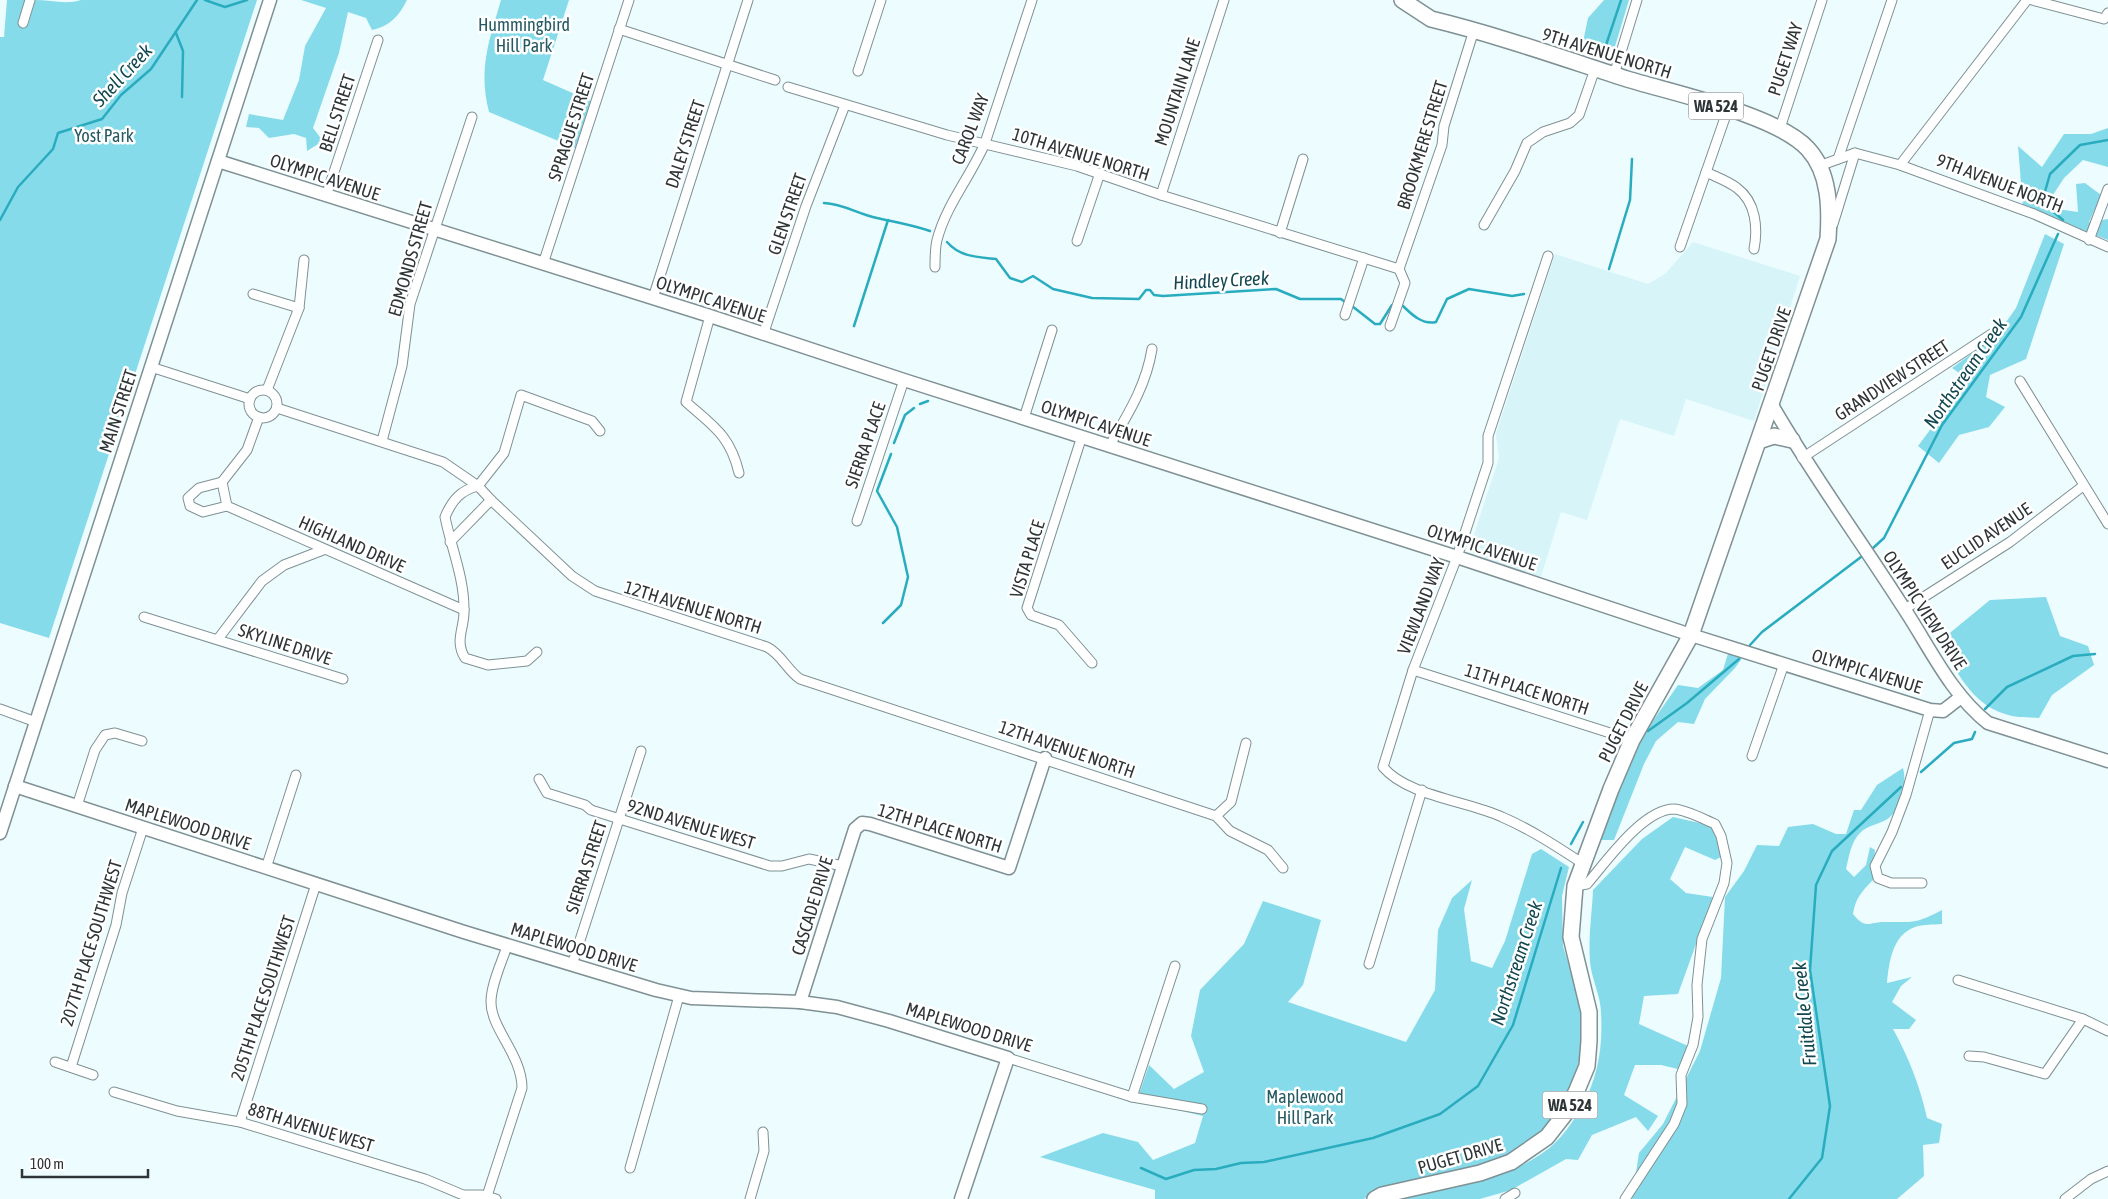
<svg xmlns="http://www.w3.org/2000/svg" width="2108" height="1199" font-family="'Asap Condensed',sans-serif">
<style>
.built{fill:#d7f4f9}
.green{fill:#86dbea}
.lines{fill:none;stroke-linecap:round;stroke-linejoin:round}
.stream{stroke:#2aacbf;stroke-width:2.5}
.street-casing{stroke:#7f9194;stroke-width:11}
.secondary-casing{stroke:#7f9194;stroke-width:15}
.primary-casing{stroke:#7f9194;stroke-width:18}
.street{stroke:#fff;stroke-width:9}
.secondary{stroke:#fff;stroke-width:12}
.primary{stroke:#fff;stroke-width:15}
.labels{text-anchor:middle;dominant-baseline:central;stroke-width:5;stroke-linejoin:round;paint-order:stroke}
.shield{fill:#fff;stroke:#6d7272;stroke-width:1}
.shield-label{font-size:16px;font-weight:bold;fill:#2e3536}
.park-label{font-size:18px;fill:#265961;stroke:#fff}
.street-label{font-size:18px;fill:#2e3536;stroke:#fff}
.water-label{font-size:19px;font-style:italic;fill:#124750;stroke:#fff}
</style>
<rect width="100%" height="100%" fill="#edfcff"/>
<path class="built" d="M1693,242L1800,276L1754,421L1686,399L1674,436L1620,419L1587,520L1561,512L1540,580L1467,556L1499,458L1496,434L1555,254L1648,284L1665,274Z"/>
<g class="green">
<path d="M7,0H25L20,27L28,25L35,0C51,0 66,5 81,0H257L49,638L0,623V37H4Z"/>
<path d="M301,0H407C399,16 390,26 372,30L366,18L348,12L339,53L313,128L323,141L307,151L306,138L294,134L269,138L259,128L246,127L249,114L283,120L299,80L305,46L326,8Z"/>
<path d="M501,0H569L543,80L595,103L580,150L489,112C478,69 489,41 501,0Z"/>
<path d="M1604,0H1629L1613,53L1592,52L1583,42L1588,18Z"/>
<path d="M2108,128V167L2083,160L2064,178L2049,201L2057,209L2078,212L2076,184L2085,183L2101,195L2089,222L2108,219V240L2023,208L2018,146L2042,167L2064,134H2091Z"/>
<path d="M2045,234L2064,244L2026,359L1990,375L1986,397L2005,407L1989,427L1959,435L1939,463L1918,446L1968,379L1952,368L1997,335L2016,308Z"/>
<path d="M2046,597L2060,636L2088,646L2094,665L2052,695L2039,718C2028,717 2015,718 2005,714C1970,703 1956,670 1940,641L1990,600Z"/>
<path d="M1730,647L1745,654L1735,668L1705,699L1694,724L1678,722L1656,741L1644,764L1614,840H1600L1617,787L1643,735L1678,685L1698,688L1723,670Z"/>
<path d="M1903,768C1907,782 1902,805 1891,816C1884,824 1868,824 1860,833C1851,842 1849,856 1846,869L1854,877L1866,865L1870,847L1875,850L1873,880C1862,891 1855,899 1853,914C1866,930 1868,922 1885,922C1914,922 1915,924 1942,910V924C1934,925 1923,924 1915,927C1892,935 1889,963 1887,983L1912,977L1901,986L1892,1002L1916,1020L1909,1029H1893C1909,1058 1920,1086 1927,1118L1942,1124L1939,1143L1923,1145L1924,1176L1897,1199H1632L1639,1153L1663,1124L1700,1051L1721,978L1725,897L1744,871L1757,845L1779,846L1788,827L1813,824L1836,834H1846L1854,810H1861L1877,785Z"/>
<path d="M1673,817L1713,826L1721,857L1715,860L1685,847L1670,879L1686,893L1713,897L1678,994L1644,996L1639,1024L1688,1046L1682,1070L1661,1065H1635L1624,1095L1658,1116L1648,1131L1636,1117L1592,1135L1578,1160L1566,1159L1511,1190L1480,1199H1398C1448,1187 1507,1181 1548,1149C1562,1138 1572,1123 1581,1108C1598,1078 1603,1047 1601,1013C1601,999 1594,984 1591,969C1587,944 1592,915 1593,890L1642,839Z"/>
<path d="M1541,849L1569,867L1562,896L1563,946L1579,998L1584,1046L1568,1095L1543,1133L1512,1155L1474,1169L1377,1191L1364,1199H1155V1190L1040,1157L1103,1133L1138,1142L1153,1160L1195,1143L1203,1116L1137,1100L1149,1065L1174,1089L1204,1072L1191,1036L1200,990L1244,944L1263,901L1321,920L1303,985L1288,1002L1406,1042L1435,990L1438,930L1452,898L1472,880L1464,909L1471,961L1492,968L1505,941L1532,854Z"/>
</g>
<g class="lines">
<g class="stream">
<path d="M205,0L225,7L247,0"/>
<path d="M176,33L183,51L182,97"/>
<path d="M1604,51L1621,0"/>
<path d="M824,203C844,204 858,214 877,218C895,222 913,225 930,231"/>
<path d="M0,220L18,187L53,149L58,133L102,119L121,95L151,69L197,0"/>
<path d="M2063,220L2042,202L2050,174L2080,145L2108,140"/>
<path d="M947,242C960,257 977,257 996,259L1010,278L1022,282L1033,276L1053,289L1092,298L1139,299L1146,290H1150L1154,295L1163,296L1276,289L1300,299H1341L1345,302"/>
<path d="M1609,269L1630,200L1632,159"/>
<path d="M1352,306L1375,324H1380L1392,305"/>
<path d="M1403,306C1412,315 1423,325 1436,322L1447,299L1469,289L1512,296L1524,294"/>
<path d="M854,326L888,220"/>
<path d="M920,404L928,401"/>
<path d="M894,443L905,415L914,408"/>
<path d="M1873,548L1884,538L1942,425L2021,317L2058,234"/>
<path d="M883,623L901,605L908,577L897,527L877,491L891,454"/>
<path d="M1750,645L1762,632L1861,557"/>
<path d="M1985,709L2007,687L2073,656L2095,654"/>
<path d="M1648,731L1687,703L1739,659"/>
<path d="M1921,772L1954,743L1972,739L1975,732"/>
<path d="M1571,844L1583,822"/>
<path d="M1141,1168L1166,1179L1194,1170L1216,1169L1241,1163L1264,1162L1373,1138L1440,1114L1478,1086L1513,1025L1561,868"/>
<path d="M1789,1199L1822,1158L1830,1106L1810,970L1816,885L1832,851L1901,787"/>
</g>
<g class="street-casing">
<g id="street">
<path d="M2032,0L2104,19L2108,13"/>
<path d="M23,23L30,0"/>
<path d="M619,29L775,80"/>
<path d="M858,71L881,0"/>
<path d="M1614,75L1637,0"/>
<path d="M788,87L947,135L1077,166L1161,195L1399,269"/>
<path d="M1780,128L1822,0"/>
<path d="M1838,159L1892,0"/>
<path d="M1900,165L2027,0"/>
<path d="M1819,166L1855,153L1900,165L2034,214L2108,247"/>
<path d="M1706,172C1716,177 1728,181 1737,188C1756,202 1758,228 1754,249"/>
<path d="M1161,195L1224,0"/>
<path d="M326,196L378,40"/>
<path d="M1833,224L1855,153"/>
<path d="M1484,225L1515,171L1527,143L1543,132L1570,123L1579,115L1595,69"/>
<path d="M1280,233L1303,159"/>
<path d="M2089,240L2108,189"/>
<path d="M1077,241L1100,173"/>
<path d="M1680,247L1728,109"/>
<path d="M1548,256L1488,436V463L1457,557L1413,670L1383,767C1407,796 1468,801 1502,817C1530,829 1556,846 1582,863"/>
<path d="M543,264L629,0"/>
<path d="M935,267C935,258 935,248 937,240C946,205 971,176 985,143L1032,0"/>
<path d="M1399,269L1442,145L1444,126L1474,30"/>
<path d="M253,294L299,308"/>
<path d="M653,298L748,0"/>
<path d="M1345,315L1364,258"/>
<path d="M710,316L686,402C713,426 730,435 739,473"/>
<path d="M1390,326L1405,283L1399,269"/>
<path d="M763,335L806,206L845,105"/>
<path d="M151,367L250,399"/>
<path d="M2020,381L2108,524"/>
<circle cx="263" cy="404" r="14"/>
<path d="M267,390L299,308L304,260"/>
<path d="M277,408L443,462L478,486L491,500L572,576L595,591L767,647C781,654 787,670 800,679L1216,816L1230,831L1268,850L1283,868"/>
<path d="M1024,418L1052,330"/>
<path d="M1082,436L1027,608L1031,615L1059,625L1092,663"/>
<path d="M382,441L402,366L410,304L472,117"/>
<path d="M1110,445C1128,414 1146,386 1152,349"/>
<path d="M1802,458L1999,329"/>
<path d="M222,482L199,488L188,498L190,506L203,512L227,506"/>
<path d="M478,486C461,490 452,500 445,517C451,547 464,577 464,609C465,628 454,640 465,658L488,665L527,661L537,652"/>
<path d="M478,486L504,453L521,395L592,421L600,431"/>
<path d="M227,506L464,610"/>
<path d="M227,506L222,482L247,450L259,417"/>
<path d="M857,521L904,380"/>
<path d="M450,542L491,500"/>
<path d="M1905,609L2010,542L2083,486"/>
<path d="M144,617L343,679"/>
<path d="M218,639L262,581L284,565L323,550"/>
<path d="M1413,670L1632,740"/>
<path d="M0,709L36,722"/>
<path d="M1752,756L1784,664"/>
<path d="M539,779L547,793L585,805L591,810L770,866H782L809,859L843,866"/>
<path d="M77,806L95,750L105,735L115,733L142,741"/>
<path d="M1216,816L1231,802L1246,743"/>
<path d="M266,868L296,775"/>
<path d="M1922,883H1891L1878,878L1875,866L1892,832L1906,795L1930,710"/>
<path d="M1575,886L1587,884C1606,862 1643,809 1674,809C1687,810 1703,819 1715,824L1721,836L1727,863L1724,883L1702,939L1697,985L1698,1017L1693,1045L1681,1075L1682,1104L1674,1124L1625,1199"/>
<path d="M1369,964L1422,790"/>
<path d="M572,965L641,751"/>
<path d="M1958,980L2083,1019L2108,1031"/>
<path d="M1969,1056L1984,1057L2045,1074L2083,1019"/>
<path d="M1008,1058L1132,1097L1202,1109"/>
<path d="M55,1062L93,1075"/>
<path d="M71,1067L116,925L122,893L143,828"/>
<path d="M114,1092L177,1111L240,1122L425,1179L463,1195H482L496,1199"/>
<path d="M1132,1097L1175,966"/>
<path d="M240,1122L316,884"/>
<path d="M630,1168L679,996"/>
<path d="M487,1196L522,1088C522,1055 491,1029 491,1002C491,984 502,962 507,946"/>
<path d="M750,1199L764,1151L763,1132"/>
<path d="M1505,1199L1515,1193"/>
<path d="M2065,1199L2091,1179L2108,1171"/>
</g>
</g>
<g class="secondary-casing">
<g id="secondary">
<path d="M218,161L710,316L904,380L1457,557L1691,635L1930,710L1943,711L1961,697"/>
<path d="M1772,405C1813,476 1861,541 1905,610C1930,648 1951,694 1988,723L2108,761"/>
<path d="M15,786L464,932L656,990L691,998L800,1002L837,1007L889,1021L1008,1058L961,1199"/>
<path d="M0,833L270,0"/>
<path d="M800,1002L855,829L862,823L870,824L1009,868L1045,758"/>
</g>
</g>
<g class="primary-casing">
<g id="primary">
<path d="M1759,441L1774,436L1792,440"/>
<path d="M1375,1199L1382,1195L1480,1173L1511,1162L1547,1137L1565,1114L1577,1090L1587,1066L1589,1041V1012L1571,937L1575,886L1611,789L1632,740L1691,635L1828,239C1830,209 1830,173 1808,149C1777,115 1673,93 1627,79C1562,58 1497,35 1431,19L1402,0"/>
</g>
</g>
<use href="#street" class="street"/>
<use href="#secondary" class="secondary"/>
<use href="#primary" class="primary"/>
</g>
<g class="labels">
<g class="shield">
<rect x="1688.5" y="92.5" width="55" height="27" rx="4"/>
<rect x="1542.5" y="1091.5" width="55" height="27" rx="4"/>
</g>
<g class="shield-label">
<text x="1716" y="106">WA 524</text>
<text x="1570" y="1105">WA 524</text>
</g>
<g class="park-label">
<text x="524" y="24">Hummingbird<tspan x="524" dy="21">Hill Park</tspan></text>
<text x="104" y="135">Yost Park</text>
<text x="1305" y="1096">Maplewood<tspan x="1305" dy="21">Hill Park</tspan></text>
</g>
<g class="street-label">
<text transform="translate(1607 53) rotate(17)">9TH AVENUE NORTH</text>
<text transform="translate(1785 59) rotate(-72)">PUGET WAY</text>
<text transform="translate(1177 92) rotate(-72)">MOUNTAIN LANE</text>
<text transform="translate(337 113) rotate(-72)">BELL STREET</text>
<text transform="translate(571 127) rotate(-72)">SPRAGUE STREET</text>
<text transform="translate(970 129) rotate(-69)">CAROL WAY</text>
<text transform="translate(685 144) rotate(-72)">DALEY STREET</text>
<text transform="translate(1422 145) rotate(-73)">BROOKMERE STREET</text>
<text transform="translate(1081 154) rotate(17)">10TH AVENUE NORTH</text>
<text transform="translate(325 177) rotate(18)">OLYMPIC AVENUE</text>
<text transform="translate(2000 183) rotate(21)">9TH AVENUE NORTH</text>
<text transform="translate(787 214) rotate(-71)">GLEN STREET</text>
<text transform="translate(410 259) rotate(-74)">EDMONDS STREET</text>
<text transform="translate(711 299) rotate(18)">OLYMPIC AVENUE</text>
<text transform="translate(1771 349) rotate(-71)">PUGET DRIVE</text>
<text transform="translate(1892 380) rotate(-33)">GRANDVIEW STREET</text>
<text transform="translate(118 411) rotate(-72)">MAIN STREET</text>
<text transform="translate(1096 423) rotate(18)">OLYMPIC AVENUE</text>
<text transform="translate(865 445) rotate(-71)">SIERRA PLACE</text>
<text transform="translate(1986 536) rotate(-34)">EUCLID AVENUE</text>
<text transform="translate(352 544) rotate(24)">HIGHLAND DRIVE</text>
<text transform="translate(1482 547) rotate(18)">OLYMPIC AVENUE</text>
<text transform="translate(1027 559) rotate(-73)">VISTA PLACE</text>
<text transform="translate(1421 606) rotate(-69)">VIEWLAND WAY</text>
<text transform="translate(693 607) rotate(17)">12TH AVENUE NORTH</text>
<text transform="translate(1925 610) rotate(57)">OLYMPIC VIEW DRIVE</text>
<text transform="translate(285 644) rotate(18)">SKYLINE DRIVE</text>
<text transform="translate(1867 671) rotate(17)">OLYMPIC AVENUE</text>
<text transform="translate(1527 689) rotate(18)">11TH PLACE NORTH</text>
<text transform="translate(1623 722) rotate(-63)">PUGET DRIVE</text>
<text transform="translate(1067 749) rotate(19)">12TH AVENUE NORTH</text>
<text transform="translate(188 824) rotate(18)">MAPLEWOOD DRIVE</text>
<text transform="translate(691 824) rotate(17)">92ND AVENUE WEST</text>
<text transform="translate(940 828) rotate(17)">12TH PLACE NORTH</text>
<text transform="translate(586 867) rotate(-72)">SIERRA STREET</text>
<text transform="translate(812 906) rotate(-73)">CASCADE DRIVE</text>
<text transform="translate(91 943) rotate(-73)">207TH PLACE SOUTHWEST</text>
<text transform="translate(574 947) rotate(17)">MAPLEWOOD DRIVE</text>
<text transform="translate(263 998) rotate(-72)">205TH PLACE SOUTHWEST</text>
<text transform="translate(969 1027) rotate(17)">MAPLEWOOD DRIVE</text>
<text transform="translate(311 1127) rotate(17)">88TH AVENUE WEST</text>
<text transform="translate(1460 1156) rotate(-16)">PUGET DRIVE</text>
</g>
<g class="water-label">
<text transform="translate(122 75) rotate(-47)">Shell Creek</text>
<text transform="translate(1221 280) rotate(-3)">Hindley Creek</text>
<text transform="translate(1965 373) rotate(-55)">Northstream Creek</text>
<text transform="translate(1516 963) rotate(-72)">Northstream Creek</text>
<text transform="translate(1804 1014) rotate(-96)">Fruitdale Creek</text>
</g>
</g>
<path d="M22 1169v8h126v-8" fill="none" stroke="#2e3536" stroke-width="2.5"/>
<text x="30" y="1169" font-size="15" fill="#2e3536" stroke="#ffffff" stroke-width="4" paint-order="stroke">100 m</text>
</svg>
